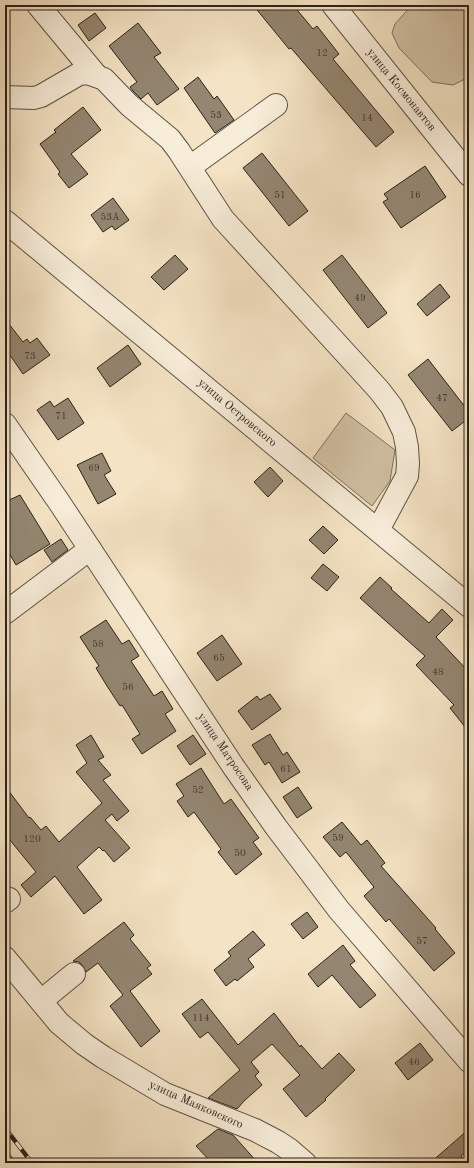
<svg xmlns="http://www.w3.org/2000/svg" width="474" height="1168" font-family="'Old Standard TT',serif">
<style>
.green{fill:#d2c2a7;stroke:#7e7260}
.building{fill:#948671;stroke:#2b2218}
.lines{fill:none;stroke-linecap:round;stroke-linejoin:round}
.minor-casing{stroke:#5d5243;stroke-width:24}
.minor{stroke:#f8edd9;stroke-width:22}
.rail-casing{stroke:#2b2218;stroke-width:4.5}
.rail{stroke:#f8edd9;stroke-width:3;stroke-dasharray:9;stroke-linecap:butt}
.labels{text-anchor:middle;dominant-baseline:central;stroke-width:3;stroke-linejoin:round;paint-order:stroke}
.number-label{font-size:10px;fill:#453b2e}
.street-label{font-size:12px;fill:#2b2218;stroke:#f8edd9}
</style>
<rect width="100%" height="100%" fill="#f4e3c4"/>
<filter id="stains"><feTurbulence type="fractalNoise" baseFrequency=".005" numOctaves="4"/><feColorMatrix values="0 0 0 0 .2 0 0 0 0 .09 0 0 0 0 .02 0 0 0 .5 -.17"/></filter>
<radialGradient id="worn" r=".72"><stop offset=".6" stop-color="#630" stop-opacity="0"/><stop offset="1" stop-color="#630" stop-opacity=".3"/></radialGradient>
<g class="green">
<path d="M412,5H469V77L453,85L432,82L399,48L392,33L395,24Z"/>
<path d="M346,413L395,450L390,481L372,506L313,458Z"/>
</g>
<g class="building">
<path d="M253,5H293L313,29L317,26L339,54L333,59L394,132L376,147L291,48L289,49Z"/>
<path d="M95,13L106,28L89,41L78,25Z"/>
<path d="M138,23L161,53L154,57L179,89L157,105L148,93L141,99L133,91L130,87L137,82L109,46Z"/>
<path d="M198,77L214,99L217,96L234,120L215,133L184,88Z"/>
<path d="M83,107L101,130L71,154L88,174L69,188L58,174L60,172L40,144L56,132L54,130Z"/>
<path d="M262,153L308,211L289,226L243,168Z"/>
<path d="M425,166L446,197L401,228L383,202L388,199L384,194Z"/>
<path d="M113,198L129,220L115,230L112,226L103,232L91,215Z"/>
<path d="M175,255L188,269L164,290L151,277Z"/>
<path d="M342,255L387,313L368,328L323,270Z"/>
<path d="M440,284L450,297L427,316L417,304Z"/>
<path d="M5,319L23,342L27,339L30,343L37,338L50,355L23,374L5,348Z"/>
<path d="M128,345L141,364L110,387L97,368Z"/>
<path d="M428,359L469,412V418L452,431L408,375Z"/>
<path d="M68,398L84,423L58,440L37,410L50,401L54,407Z"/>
<path d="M102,453L111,471L104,475L116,494L98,504L77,465Z"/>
<path d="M270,467L283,481L268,497L254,482Z"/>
<path d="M20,495L50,544L16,565L5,546V502Z"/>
<path d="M323,526L338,540L324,554L309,540Z"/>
<path d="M61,539L68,550L52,562L44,550Z"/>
<path d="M323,564L339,577L327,591L311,578Z"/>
<path d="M380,577L392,588L391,589L429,623L442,609L453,620L436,637L469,672V732L450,708L454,705L416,665L425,656L360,598Z"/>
<path d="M106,620L122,644L129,640L139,656L131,661L154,696L162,691L173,709L165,714L176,731L142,754L132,739L140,734L122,705L120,706L107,686L96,668L99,666L80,637Z"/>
<path d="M222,635L242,664L217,681L197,653Z"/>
<path d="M270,694L281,709L252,730L238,711L257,696L260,700Z"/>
<path d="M270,734L283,755L287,752L300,772L282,783L269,762L265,765L252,745Z"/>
<path d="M91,735L104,757L98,760L111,775L103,780L129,811L117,821L112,814L105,820L130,848L114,862L104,850L103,851L99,847L77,867L102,900L84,914L55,876L31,897L21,885L36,872L5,834V786L29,818L30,817L41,830L46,826L59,842L102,803L76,772L87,763L76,745Z"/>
<path d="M193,735L206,754L190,765L177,746Z"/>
<path d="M201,768L224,804L231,799L259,838L253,842L262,854L236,875L218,852L221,849L194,812L188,817L177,801L184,796L176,784Z"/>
<path d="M298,787L312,808L297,818L283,797Z"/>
<path d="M342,822L361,845L367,840L385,863L381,866L436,928L435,929L455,953L434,971L389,919L386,922L364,896L374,887L346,852L340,857L323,837Z"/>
<path d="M307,912L318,927L303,939L291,924Z"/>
<path d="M124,922L134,935L130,939L151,965L147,968L152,974L130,991L160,1031L141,1047L110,1006L123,995L98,963L86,972L83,966L79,962L73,961Z"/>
<path d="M253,931L265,945L248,959L254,967L237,981L235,979L226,986L214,970L231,956L228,952Z"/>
<path d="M343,945L355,961L350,965L376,995L360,1008L332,975L318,987L308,974Z"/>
<path d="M202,999L238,1045L274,1013L300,1047L301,1045L322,1069L339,1053L355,1070L325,1099L326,1100L306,1117L283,1089L300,1075L272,1044L251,1062L259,1072L255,1076L262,1085L244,1101L237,1109L208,1098L240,1070L208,1032L200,1038L182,1014Z"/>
<path d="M420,1043L433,1060L408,1080L395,1063Z"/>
<path d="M218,1129L233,1135L258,1163H212L196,1146Z"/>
<path d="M469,1129V1150L461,1156L466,1163H430Z"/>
</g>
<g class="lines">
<g class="minor-casing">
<g id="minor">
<path d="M38,5L96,75"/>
<path d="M333,5L469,175"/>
<path d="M5,97L34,98L41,96L79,74L87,73L104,79L129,105L170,139L179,151L223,219L379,390L392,407L404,432L407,447L408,464L407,476L378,530"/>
<path d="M190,167L276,105"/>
<path d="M5,221L469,606"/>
<path d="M5,424L59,502L233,766L276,827L339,910L469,1061"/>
<path d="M5,613L90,549"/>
<path d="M5,902L9,899"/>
<path d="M5,958L59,1023L84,1044L103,1057L165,1094L255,1130L278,1142L290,1150L305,1163"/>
<path d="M41,1001L74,974"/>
</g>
</g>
<use href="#minor" class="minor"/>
<g class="rail-casing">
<g id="rail">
<path d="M5,1128L32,1163"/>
<path d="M5,1151L14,1163"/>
</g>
</g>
<use href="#rail" class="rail"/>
</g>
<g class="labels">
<g class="number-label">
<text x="322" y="53">12</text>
<text x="216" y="115">53</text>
<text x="367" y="118">14</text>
<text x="280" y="195">51</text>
<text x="415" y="195">16</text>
<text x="110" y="217">53А</text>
<text x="360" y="298">49</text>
<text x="30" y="356">73</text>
<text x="442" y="398">47</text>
<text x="61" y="416">71</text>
<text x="94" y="468">69</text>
<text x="98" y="644">58</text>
<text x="219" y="658">65</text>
<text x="438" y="672">48</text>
<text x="128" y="687">56</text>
<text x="286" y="769">61</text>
<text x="198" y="790">52</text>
<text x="338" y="838">59</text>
<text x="32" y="839">120</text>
<text x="240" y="853">50</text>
<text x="422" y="941">57</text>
<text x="201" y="1018">114</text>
<text x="414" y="1062">46</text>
</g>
<g class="street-label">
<text transform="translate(401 90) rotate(51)">улица Космонавтов</text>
<text transform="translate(237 413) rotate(40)">улица Островского</text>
<text transform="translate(225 752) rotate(56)">улица Матросова</text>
<text transform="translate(196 1105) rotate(24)">улица Маяковского</text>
</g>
</g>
<rect width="474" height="1168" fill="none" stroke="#f4e3c4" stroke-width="20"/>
<rect x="6" y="6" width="462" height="1156" fill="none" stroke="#2b2218" stroke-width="2"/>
<rect x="10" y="10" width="454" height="1148" fill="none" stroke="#2b2218"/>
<rect width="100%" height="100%" filter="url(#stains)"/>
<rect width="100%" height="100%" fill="url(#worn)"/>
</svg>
